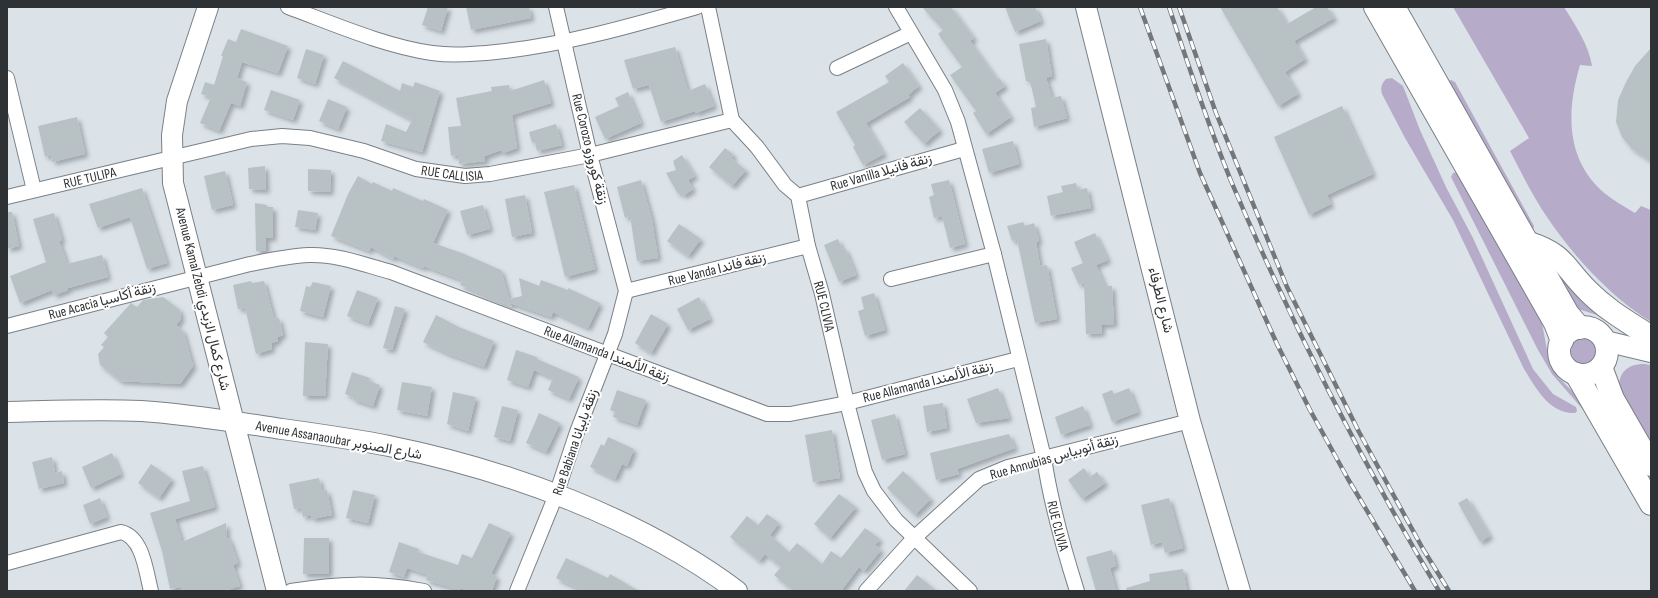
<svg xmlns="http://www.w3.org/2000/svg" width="1658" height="598" font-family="'Sofia Sans Condensed',Vazirmatn,sans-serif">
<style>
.green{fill:#b6acc9}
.building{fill:#b8c2c5;filter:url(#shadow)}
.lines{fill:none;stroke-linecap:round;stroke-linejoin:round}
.street-casing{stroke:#7a8086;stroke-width:16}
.secondary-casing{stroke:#7a8086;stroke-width:22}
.highway-casing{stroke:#7a8086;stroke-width:24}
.street{stroke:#fff;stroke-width:14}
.secondary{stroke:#fff;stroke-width:20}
.highway{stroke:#fff;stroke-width:22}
.rail-casing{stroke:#72777b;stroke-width:4.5}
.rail{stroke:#fff;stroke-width:3;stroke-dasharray:9;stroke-linecap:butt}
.labels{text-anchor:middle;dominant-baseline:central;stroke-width:4;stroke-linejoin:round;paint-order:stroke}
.street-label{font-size:14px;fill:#2f3234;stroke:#fff}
</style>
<defs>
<filter id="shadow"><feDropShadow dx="3.5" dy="3.5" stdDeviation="2" flood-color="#0004"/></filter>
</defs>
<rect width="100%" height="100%" fill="#dbe3e9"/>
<g class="green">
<path d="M1453,7H1564C1575,25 1589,45 1592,66L1580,65C1568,106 1565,150 1595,184C1605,196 1622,205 1635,213L1641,206L1651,210V322C1611,297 1575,258 1549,220C1534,199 1522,174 1510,151L1529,138Z"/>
<path d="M1392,78L1403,86L1420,130L1446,187L1473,238L1533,369L1553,394L1576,407L1577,411L1575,413C1549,414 1536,388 1524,369L1453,220L1405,138L1382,94C1380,87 1382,83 1386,79Z"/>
<path d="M1451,80L1455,82L1534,226L1533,231L1448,81Z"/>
<path d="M1457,172L1537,310L1542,323L1550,366L1559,378L1576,395L1586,413L1552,374L1538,350L1451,177L1453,173Z"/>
<path d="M1549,259L1624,332L1600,316L1575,308Z"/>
<circle cx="1584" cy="351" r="13"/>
<path d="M1644,364L1651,365V449L1619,389C1618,372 1628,364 1644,364Z"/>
</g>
<g class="building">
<path d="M428,7H448L441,31L422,25Z"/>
<path d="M466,7H529L531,18L471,30Z"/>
<path d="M922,7H951L974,38L970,41L997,79L999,78L1005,86L995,93L1011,117L986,134L973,113L976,111L950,75L962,67L938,34L943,30Z"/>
<path d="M1005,7H1035L1041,21L1015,32Z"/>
<path d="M1220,7H1277L1287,24L1316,7H1327L1334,18L1294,41L1305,59L1285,72L1298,94L1278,106Z"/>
<path d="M241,29L288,46L278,73L242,62L237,78L247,82L240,106L231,103L219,131L200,123L211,97L201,94L205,82L214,85L223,56H221L228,39L236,42Z"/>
<path d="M1046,39L1052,76L1046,78L1052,98L1061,96L1067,118L1034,127L1031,108L1036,107L1030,81H1026L1019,44Z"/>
<path d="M675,47L688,91L705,84L714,106L696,113L695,111L661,122L649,85L633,89L624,60Z"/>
<path d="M1651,48V161L1632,149L1622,137L1616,122L1618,100L1626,82L1635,66Z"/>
<path d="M306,49L324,55L315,84L297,78Z"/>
<path d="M343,61L400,91L402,83L413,87L415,82L440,91L422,152L381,141L386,124L406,132L412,120L334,78Z"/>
<path d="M903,63L919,86L908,95L910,97L866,123L884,154L863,165L853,147L855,145L836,112L889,82L885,76Z"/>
<path d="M544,80L551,103L512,115L517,148L503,153L501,150L485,156V161L459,164L458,155L451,156L448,127L461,126L456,98L492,91L491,87L509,85L510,91Z"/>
<path d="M271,90L300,100L293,120L264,110Z"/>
<path d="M628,92L641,123L605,139L595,117L619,106L615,98Z"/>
<path d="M328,99L347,107L338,129L319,121Z"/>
<path d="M1342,106L1373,174L1327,195L1331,204L1309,215L1274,137Z"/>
<path d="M920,108L940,130L924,144L904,122Z"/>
<path d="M77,117L85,154L52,162L51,155L45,157L38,126Z"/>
<path d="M556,124L562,145L537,151L535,142L532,143L529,132Z"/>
<path d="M1013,141L1019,164L989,173L982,149Z"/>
<path d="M725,148L734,155L731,158L746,170L732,186L709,167Z"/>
<path d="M682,155L695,176L688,180L693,189L683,196L681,192L678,194L666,173L676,170L673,161Z"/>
<path d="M265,166L266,190L249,189L248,168Z"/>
<path d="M308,169L331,170L330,192L308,191Z"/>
<path d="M225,171L233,205L212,210L204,176Z"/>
<path d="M358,176L372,184L373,182L392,191L393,188L423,201L424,199L448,210L433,243L462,253L501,270L509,299L522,296L519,278L539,286L541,280L568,290V288L600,303L588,328L553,312L551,317L510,303L512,307L460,285L462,280L424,266L423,268L394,256L393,259L371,247L369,251L331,236L348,194Z"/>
<path d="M641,180L652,220L658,258L637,261L630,216L625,218L617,187Z"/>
<path d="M949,180L965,244L950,248L942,216L934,218L929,197L934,195L931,184Z"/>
<path d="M1076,183L1078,190L1087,188L1091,208L1051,216L1047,196L1063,192L1061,186Z"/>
<path d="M574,185L595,269L565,277L544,192Z"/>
<path d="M142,188L167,263L147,269L130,217L98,228L89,204Z"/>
<path d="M525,195L532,233L512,237L505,199Z"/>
<path d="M255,203L267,205V207H273V238H266V251H256Z"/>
<path d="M483,205L490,229L467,235L460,211Z"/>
<path d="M298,210L318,213L315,230L295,227Z"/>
<path d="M7,212H12L19,246L7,249Z"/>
<path d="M54,213L62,240L59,241L67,264L102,255L108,277L68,288V290L54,295L52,290L20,303L10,276L46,262L33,219Z"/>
<path d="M1023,222L1025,226L1034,223L1039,241L1036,242L1040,266L1047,265L1057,319L1035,323L1017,240L1012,241L1007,226Z"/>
<path d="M679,224L701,239L688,256L667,241Z"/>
<path d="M1095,233L1108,260L1096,265L1105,286H1112L1114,324L1101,325L1102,333L1086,334L1084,283L1079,285L1071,268L1083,263L1074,242Z"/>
<path d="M838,239L842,249L845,248L856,275L839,282L824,245Z"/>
<path d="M251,281L252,283L264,281L274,319L279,318L283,335L278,337V341L271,343L272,349L256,354L245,308L238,309L233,285Z"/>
<path d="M313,282L331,286L323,317L300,311L306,286L310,287Z"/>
<path d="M357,290L378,298L368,324L347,316Z"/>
<path d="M874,293L885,330L865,336L858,311L864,309L861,297Z"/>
<path d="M163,297L180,310L181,319L176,325L183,331L193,366L180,384L120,381L100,365L98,354L104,347L101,345L108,337L104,333L131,303L137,307L143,300Z"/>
<path d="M699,297L710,319L688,330L677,309Z"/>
<path d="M395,306L405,309L392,350L383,348Z"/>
<path d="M651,314L668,324L651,353L635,343Z"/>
<path d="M436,315L459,327L494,341L484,367L446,353L423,342Z"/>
<path d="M305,342L328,344L325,396H303Z"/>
<path d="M516,350L537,357V359L579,377L569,399L548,390L553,378L534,370L528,387L507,380Z"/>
<path d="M352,372L370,378L369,381L380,385L373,406L352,399L353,397L345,394Z"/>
<path d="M402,382L432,387L427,416L397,410Z"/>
<path d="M998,388L1009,418L976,423L967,399Z"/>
<path d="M1129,388L1138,412L1112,422L1102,394L1112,390L1114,394Z"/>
<path d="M617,390L646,400L637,425L613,417L615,412L610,410Z"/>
<path d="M453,392L476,397L468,431L447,424Z"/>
<path d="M943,403L947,428L927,432L923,406Z"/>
<path d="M502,406L518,410L510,441L494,437Z"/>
<path d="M1083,406L1090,425L1061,435L1055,417Z"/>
<path d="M539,413L560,423L546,452L526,443Z"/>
<path d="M895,414L905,454L882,460L871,420Z"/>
<path d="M832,430L840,478L813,482L805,435Z"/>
<path d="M1009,434L1015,448L957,469L959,474L936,480L930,453Z"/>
<path d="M608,437L634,449L627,466L622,464L615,479L590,467L601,444L604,446Z"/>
<path d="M112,453L121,474L91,488L82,467Z"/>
<path d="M52,457L55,473L62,471L64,483L39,489L32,462Z"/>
<path d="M151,464L172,479L159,498L138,483Z"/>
<path d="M203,466L215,507L175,519L182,542L226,523L227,538H229L238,563L233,565L240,586L225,591H182L181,587L170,589L162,551L150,513L190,501L182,471Z"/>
<path d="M1084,468L1090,477L1097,472L1105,483L1082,499L1068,480Z"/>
<path d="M903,471L931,499L915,515L887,488Z"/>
<path d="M319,478L322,491L327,490L332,515L312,519L311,515L303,517L301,508L294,509L289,484Z"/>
<path d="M353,490L375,495L368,523L346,518Z"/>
<path d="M839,494L856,507L830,538L814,524Z"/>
<path d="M100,498L107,517L90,524L83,505Z"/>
<path d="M1169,498L1183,548L1165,553L1162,542L1151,545L1141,505Z"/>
<path d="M1467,498L1490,536L1480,542L1458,503Z"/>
<path d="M767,514L779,523L770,535L789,552L797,543L822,564L831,551L841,558L865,528L880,539L875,545L881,550L864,571L859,567L841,591H793L774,575L781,567L765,554L759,561L730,537L747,516L758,525Z"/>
<path d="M489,523L511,533L491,574L497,576L492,591H469L460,588V590L426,580L428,575L407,568L404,577L389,572L399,542L419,549L418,552L458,565L462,554L472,558Z"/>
<path d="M304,538H329V574H303Z"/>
<path d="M1112,550L1116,566L1110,568L1116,591H1096L1086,557Z"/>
<path d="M566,558L608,578L610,574L639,591H583L556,578Z"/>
<path d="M1183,569L1187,591H1127L1126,588L1150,581L1149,574Z"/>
<path d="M917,575L937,591H904Z"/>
</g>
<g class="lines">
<g class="street-casing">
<g id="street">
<path d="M288,7C334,24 384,46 432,53C453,56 475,54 496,52C564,45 631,26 697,7"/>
<path id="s1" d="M708,7L732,120L757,147L785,185L798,196L808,246L822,294L847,403L865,472L874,491L896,520L970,591"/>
<path id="s2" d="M896,7L945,90L958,122L994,254L1044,458C1051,504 1063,547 1077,591"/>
<path d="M837,68L911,33"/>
<path d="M7,78L34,190"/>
<path d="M798,196L964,149"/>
<path id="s3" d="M7,197L251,139L282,136L310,138L364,151L416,169L465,176L490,174L590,155L732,120"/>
<path d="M891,279L994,254"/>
<path d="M626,291L808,246"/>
<path d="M7,326L250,264C270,260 289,256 309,255C337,254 365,265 391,272L767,414H790L847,403L1018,359"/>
<path d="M7,563L121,532C143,537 146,572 151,591"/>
<path d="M291,591C337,583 377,582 424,591"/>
<path d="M517,591L556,495L577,432L615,334L626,291L590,155L556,7"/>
<path d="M866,591L914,538L979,479L1008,467L1190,421"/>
</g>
</g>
<g class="secondary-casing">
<g id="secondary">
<path d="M208,7L177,101L172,135L173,183L277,591"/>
<path d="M1086,7L1190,421L1240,591"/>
<path d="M1605,341L1651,352"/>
<path d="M7,412C52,411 97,409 141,411C188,414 236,422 282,429C318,434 354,439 389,446C507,470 640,518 737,591"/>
</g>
</g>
<g class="highway-casing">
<g id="highway">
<path d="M1375,7L1555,323L1562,341"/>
<path d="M1394,7L1568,314L1580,328"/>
<path d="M1529,243C1566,255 1564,268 1589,292C1608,311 1630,323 1651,337"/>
<circle cx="1583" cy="351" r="24"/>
<path d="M1601,367L1613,399L1651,465"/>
<path d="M1576,374L1651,504"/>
</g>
</g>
<use href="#street" class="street"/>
<use href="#secondary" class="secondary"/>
<use href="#highway" class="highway"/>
<g class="rail-casing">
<g id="rail">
<path d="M1140,7L1200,173L1277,344L1310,410L1348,479L1415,591"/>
<path d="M1169,7C1188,65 1208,124 1231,181C1291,322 1360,459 1439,591"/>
<path d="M1179,7L1216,113L1287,287L1359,432L1423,549L1449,591"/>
</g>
</g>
<use href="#rail" class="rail"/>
</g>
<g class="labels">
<g class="street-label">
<text transform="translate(590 149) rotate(76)">Rue Corozo زنقة كوروزو</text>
<text stroke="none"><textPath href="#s3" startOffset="457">RUE CALLISIA</textPath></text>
<text transform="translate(881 172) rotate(-16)">Rue Vanilla زنقة فانيلا</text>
<text stroke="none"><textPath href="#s3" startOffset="85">RUE TULIPA</textPath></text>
<text transform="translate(717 269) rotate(-14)">Rue Vanda زنقة فاندا</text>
<text transform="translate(203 299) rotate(76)">Avenue Kamal Zebdi شارع كمال الزبدي</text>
<text transform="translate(1161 300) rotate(76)">شارع الطرفاء</text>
<text transform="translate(102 301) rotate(-15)">Rue Acacia زنقة أكاسيا</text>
<text stroke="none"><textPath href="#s1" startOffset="330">RUE CLIVIA</textPath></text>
<text transform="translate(607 354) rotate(21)">Rue Allamanda زنقة الألمندا</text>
<text transform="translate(928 382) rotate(-14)">Rue Allamanda زنقة الألمندا</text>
<text transform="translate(339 440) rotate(10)">Avenue Assanaoubar شارع الصنوبر</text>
<text transform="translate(575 442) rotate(-71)">Rue Babiana زنقة بابيانا</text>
<text transform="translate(1054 457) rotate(-16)">Rue Annubias زنقة أنوبياس</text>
<text stroke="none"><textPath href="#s2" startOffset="547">RUE CLIVIA</textPath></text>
</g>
</g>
<rect width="1658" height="598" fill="none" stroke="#2f3234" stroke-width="16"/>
</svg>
